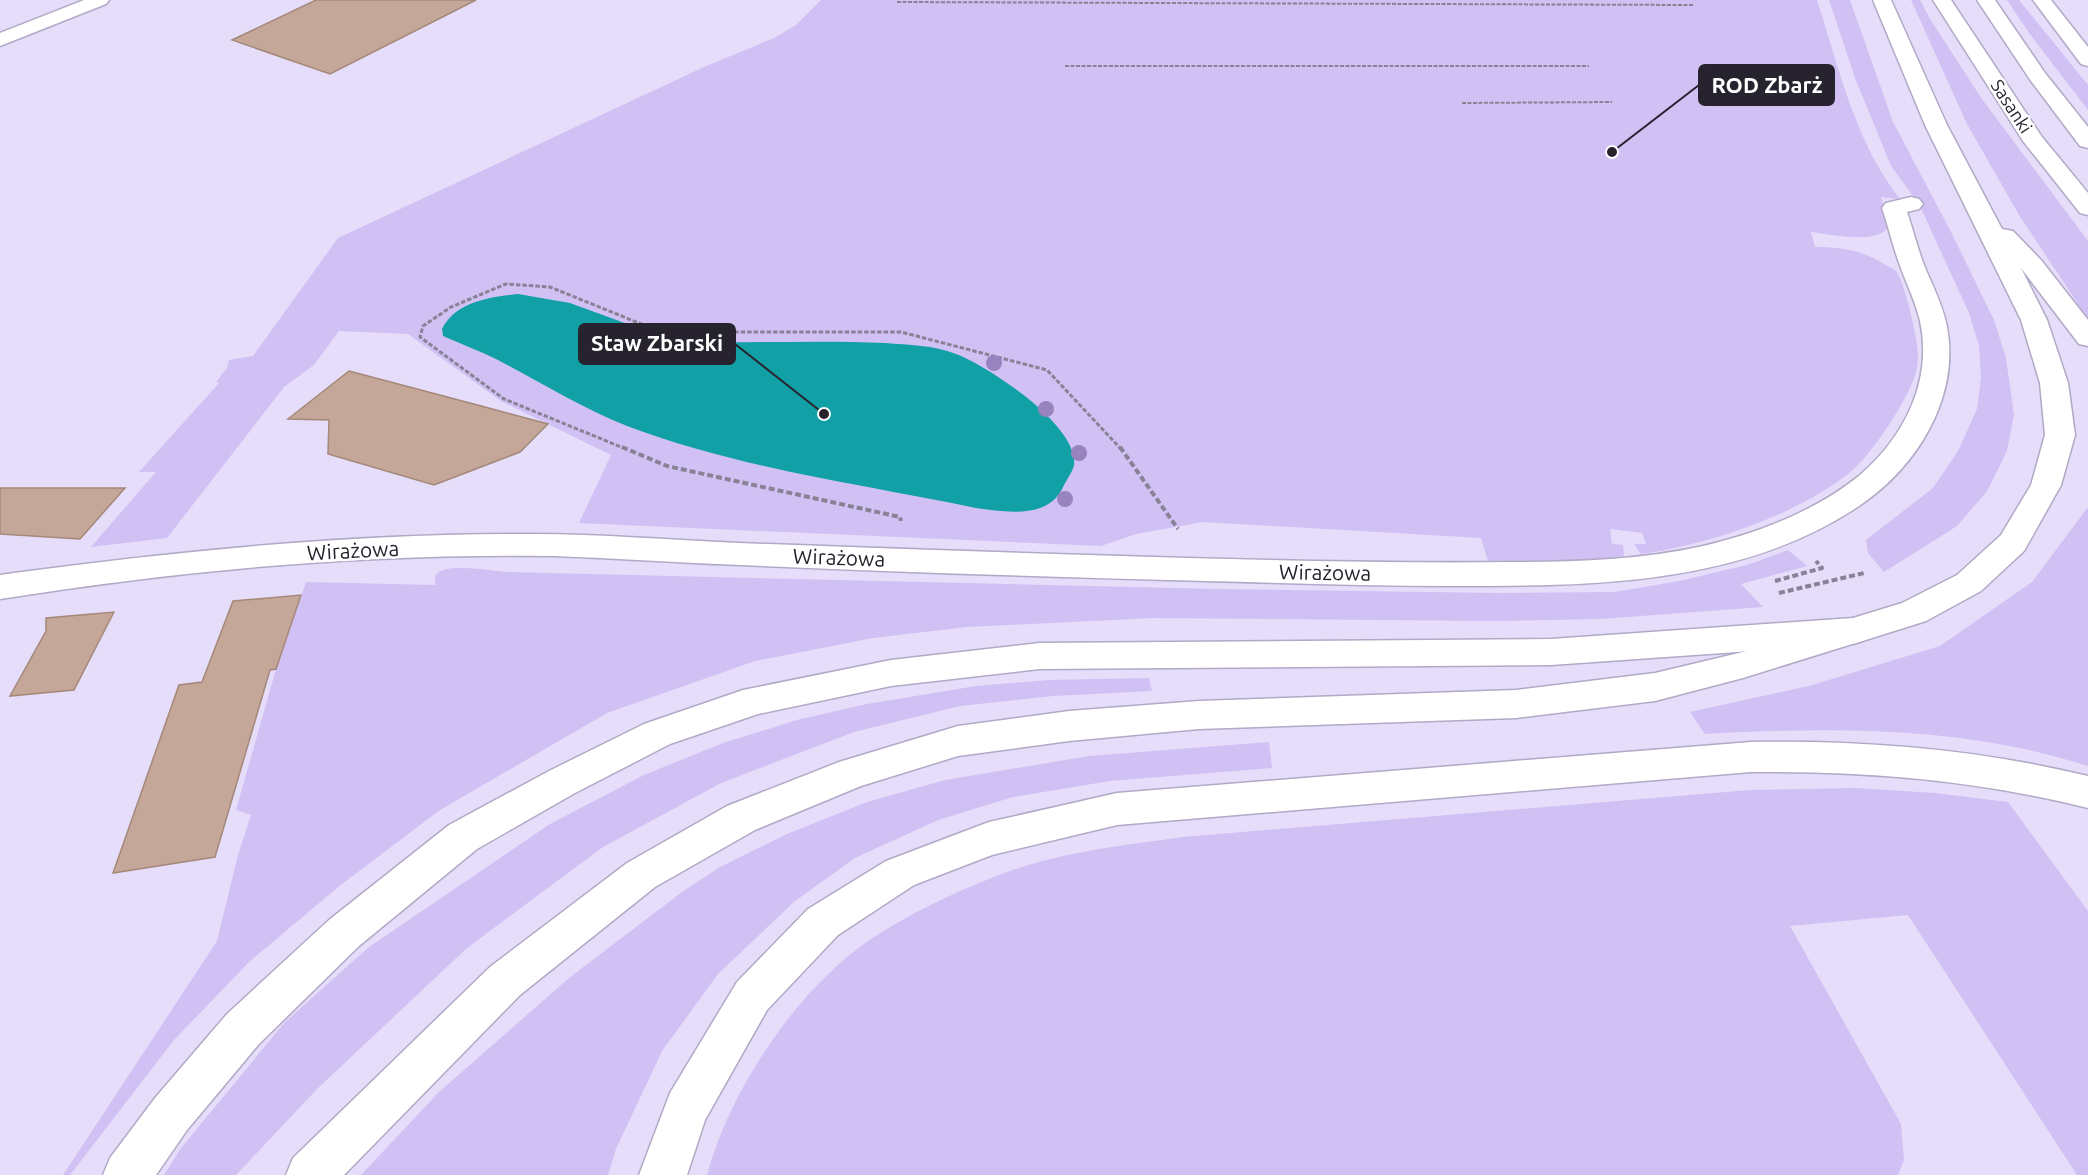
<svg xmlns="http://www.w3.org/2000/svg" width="2088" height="1175" font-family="Ubuntu,sans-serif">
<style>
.green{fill:#d0c0f4}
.water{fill:#10a0a5}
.building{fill:#c4a798;stroke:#a48879;stroke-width:1.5}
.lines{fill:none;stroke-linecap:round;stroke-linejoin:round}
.minor-casing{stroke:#b1a9c5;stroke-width:3}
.major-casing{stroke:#b1a9c5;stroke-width:3}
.highway-casing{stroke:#b1a9c5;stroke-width:3}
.path-far2{stroke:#888296;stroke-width:2;stroke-dasharray:4 1.5;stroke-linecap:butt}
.path-far1{stroke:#888296;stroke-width:3;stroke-dasharray:4.5 2;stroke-linecap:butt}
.path{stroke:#888296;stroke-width:4;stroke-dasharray:6 3;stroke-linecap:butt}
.minor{fill:#fff;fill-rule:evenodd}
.major{fill:#fff;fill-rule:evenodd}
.highway{fill:#fff;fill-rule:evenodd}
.tree{fill:#9983bf}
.labels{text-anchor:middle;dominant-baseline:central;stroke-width:5;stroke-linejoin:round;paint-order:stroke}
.far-street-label{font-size:18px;fill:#27232e;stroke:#fff}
.street-label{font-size:21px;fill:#27232e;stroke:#fff}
.leader{fill:none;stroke:#27232e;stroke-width:2}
.callout-dot{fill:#27232e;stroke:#fff;stroke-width:2}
.callout{fill:#27232e;stroke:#27232e;stroke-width:2}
.callout-label{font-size:22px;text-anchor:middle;font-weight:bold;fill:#fff}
</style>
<rect width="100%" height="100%" fill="#e5ddfa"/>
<g class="green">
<path d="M821,0H1817C1839,68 1855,142 1900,199L1881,197L1890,225C1878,246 1831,234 1811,232L1815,247C1841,247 1862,250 1884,264C1887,266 1893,268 1896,271C1903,281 1909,306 1912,319C1915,333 1920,353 1917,368C1911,397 1871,456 1848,474C1794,516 1708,545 1641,554L1634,544H1646L1642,533L1610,529L1612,544L1623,545L1624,556L1589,560L1488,561L1481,538L1203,522L1136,534L1101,546L579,523L611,455L501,401L408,334L339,331L314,365L284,387L167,538L91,547L156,472H139L219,383L216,382L227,368L229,360L253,356L338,238L704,67L774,38L796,25Z"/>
<path d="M1829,0H1850L1893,122L1950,230L1994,320L2006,358L2014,415L2007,451L1987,491L1957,526L1884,572L1868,553L1866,540L1933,488L1958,451L1977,409L1981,378L1979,346L1969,313L1919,204L1891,166L1855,78Z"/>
<path d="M1911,0H1920L1930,19L1982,99L2088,241V319L2019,215L1967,124Z"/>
<path d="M2007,0H2019L2088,85V110L2029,33Z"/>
<path d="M2088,507V766C1965,726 1833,727 1705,734L1690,712L1809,686L1940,646L2032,582Z"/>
<path d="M1788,550L1807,566L1741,584L1763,607L1600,619L1493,621L1153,618L967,627L873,638L755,661L607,713L440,810L342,884L250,961L174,1040L70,1175H63L217,941L238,855L251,815L236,810L276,669L306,582L435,585C435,581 435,578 436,575C443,562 493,571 505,572L1217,589L1502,593L1615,592L1679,581L1747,565Z"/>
<path d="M1149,678L1152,691L1053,696L960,706L854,732L721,783L603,847L467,948L318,1088L236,1175H164L181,1148L285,1022L369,947L550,824L644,775L723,743L797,720L867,704L976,686L1049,680Z"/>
<path d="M1269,742L1272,768L1110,781L1013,797L938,820L855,858L795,901L718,974L662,1051L616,1149L608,1175H361L438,1093L569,978L682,892L720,867L787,834L867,802L945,780L1089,756Z"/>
<path d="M1855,788L1935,793L2008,802L2088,911V1175H2077L1908,915L1790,926L1901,1124L1904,1160L1898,1175H707C730,1089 799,986 874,937C918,909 965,887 1013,870C1068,851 1126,845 1183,837L1750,790Z"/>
</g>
<path class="water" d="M518,294L570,303L671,340L699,342C761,343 823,340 885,343C909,345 933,345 956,354C988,366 1079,426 1074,465C1073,471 1067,479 1064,485C1050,520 1006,512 976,508C860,484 738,468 627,426C582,408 540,382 498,360C480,351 461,344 443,336L442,329C456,301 490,297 518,294Z"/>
<g class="building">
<path d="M316,0H476L330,74L232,40Z"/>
<path d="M349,371L485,407L548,424L520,452L434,485L328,454L329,420L288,419Z"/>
<path d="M0,488H125L80,539L0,534Z"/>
<path d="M301,595L276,669L270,670L215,857L113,873L179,685L202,682L233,601Z"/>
<path d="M114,612L74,690L10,696L46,631V618Z"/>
</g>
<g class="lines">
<g class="minor-casing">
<g id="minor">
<path d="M84,0H109L106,4L0,46V33Z"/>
<path d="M1911,197L1919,199L1923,204L1919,209L1907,212C1913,229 1917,247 1924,265C1932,285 1943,305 1947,327C1960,398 1917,467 1859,506C1740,586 1589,586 1451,586C1370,586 1289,583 1207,581C1052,577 897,572 741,565C678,563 616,558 553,556C369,553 182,570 0,599V575L14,573C186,550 359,533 533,534C601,534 670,540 739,543C930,550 1122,557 1313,561C1379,562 1444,563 1509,562C1573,562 1640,560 1703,546C1758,533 1816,511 1860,475C1904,437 1933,381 1920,321C1915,300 1905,281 1898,260C1892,243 1888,225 1882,208L1886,203Z"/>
</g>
</g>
<g class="major-casing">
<g id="major">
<path d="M1873,0H1891L1947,125L2002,229L2013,231L2041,260L2088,320V346L2079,344L2021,268L2047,320L2068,383L2075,435L2061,485L2024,551L1981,591L1926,621L1853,644L1551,665L1039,669L891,686L758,714L670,744L575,793L477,849L359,946L259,1044L187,1130L156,1175H103L110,1158L155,1098L227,1014L329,920L449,825L549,771L644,724L743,690L891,660L1039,643L1551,639L1853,618L1902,603L1957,575L2001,535L2031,485L2045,435L2040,383L2021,320L1925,125Z"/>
<path d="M1933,0H1951L2042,137L2088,193V215L2080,213L2023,141Z"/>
<path d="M1977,0H1995L2045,73L2088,127V148L2080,146L2031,81Z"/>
<path d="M2033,0H2051L2088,47V66L2081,64Z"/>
<path d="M1751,742C1866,740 1976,749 2088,776V808C1976,780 1866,771 1751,772L1117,825L992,855L914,885L838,935L767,1010L705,1120L687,1175H639L670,1093L737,982L808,909L886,861L989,822L1117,793Z"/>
</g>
</g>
<g class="highway-casing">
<path id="highway" d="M1853,618L1865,622L1870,631L1865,640L1743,678L1655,701L1516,718L1199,729L1069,741L958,756L861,786L755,830L655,887L520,995L344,1175H286L293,1158L490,967L627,863L727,806L839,762L958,726L1069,711L1199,701L1516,690L1655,673L1743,652Z"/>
</g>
<g class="path-far2">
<path d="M897,2L1693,5"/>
<path d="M1065,66H1589"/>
<path d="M1462,103L1612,102"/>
</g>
<path class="path-far1" d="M626,449L504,399L420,337L423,326L451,307L506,284L550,287L656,330L676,328L688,332H901L1047,370L1121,449"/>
<g class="path">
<path d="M622,447L667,466L900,517L901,521"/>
<path d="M1120,447L1178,529"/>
<path d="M1775,581L1822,568L1816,561"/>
<path d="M1779,593L1864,573"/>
</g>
<use href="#minor" class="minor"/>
<use href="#major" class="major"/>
<use href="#highway" class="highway"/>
</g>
<g class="tree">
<circle cx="994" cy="363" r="8"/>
<circle cx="1046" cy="409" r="8"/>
<circle cx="1079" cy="453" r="8"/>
<circle cx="1065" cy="499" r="8"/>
</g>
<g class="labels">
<g class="far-street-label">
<text transform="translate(2012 106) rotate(57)">Sasanki</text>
</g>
<g class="street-label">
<text transform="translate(353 550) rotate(-3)">Wirażowa</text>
<text transform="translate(839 557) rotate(2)">Wirażowa</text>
<text transform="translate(1325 572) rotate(1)">Wirażowa</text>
</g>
</g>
<path class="leader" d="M1612 152L1699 85M824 414L735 344"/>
<g class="callout-dot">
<circle cx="1612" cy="152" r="6"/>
<circle cx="824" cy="414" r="6"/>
</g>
<g class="callout">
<rect x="1699" y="65" width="135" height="40" rx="6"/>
<rect x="579" y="324" width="156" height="40" rx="6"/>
</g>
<g class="callout-label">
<text x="1767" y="93">ROD Zbarż</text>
<text x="657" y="351">Staw Zbarski</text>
</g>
</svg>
